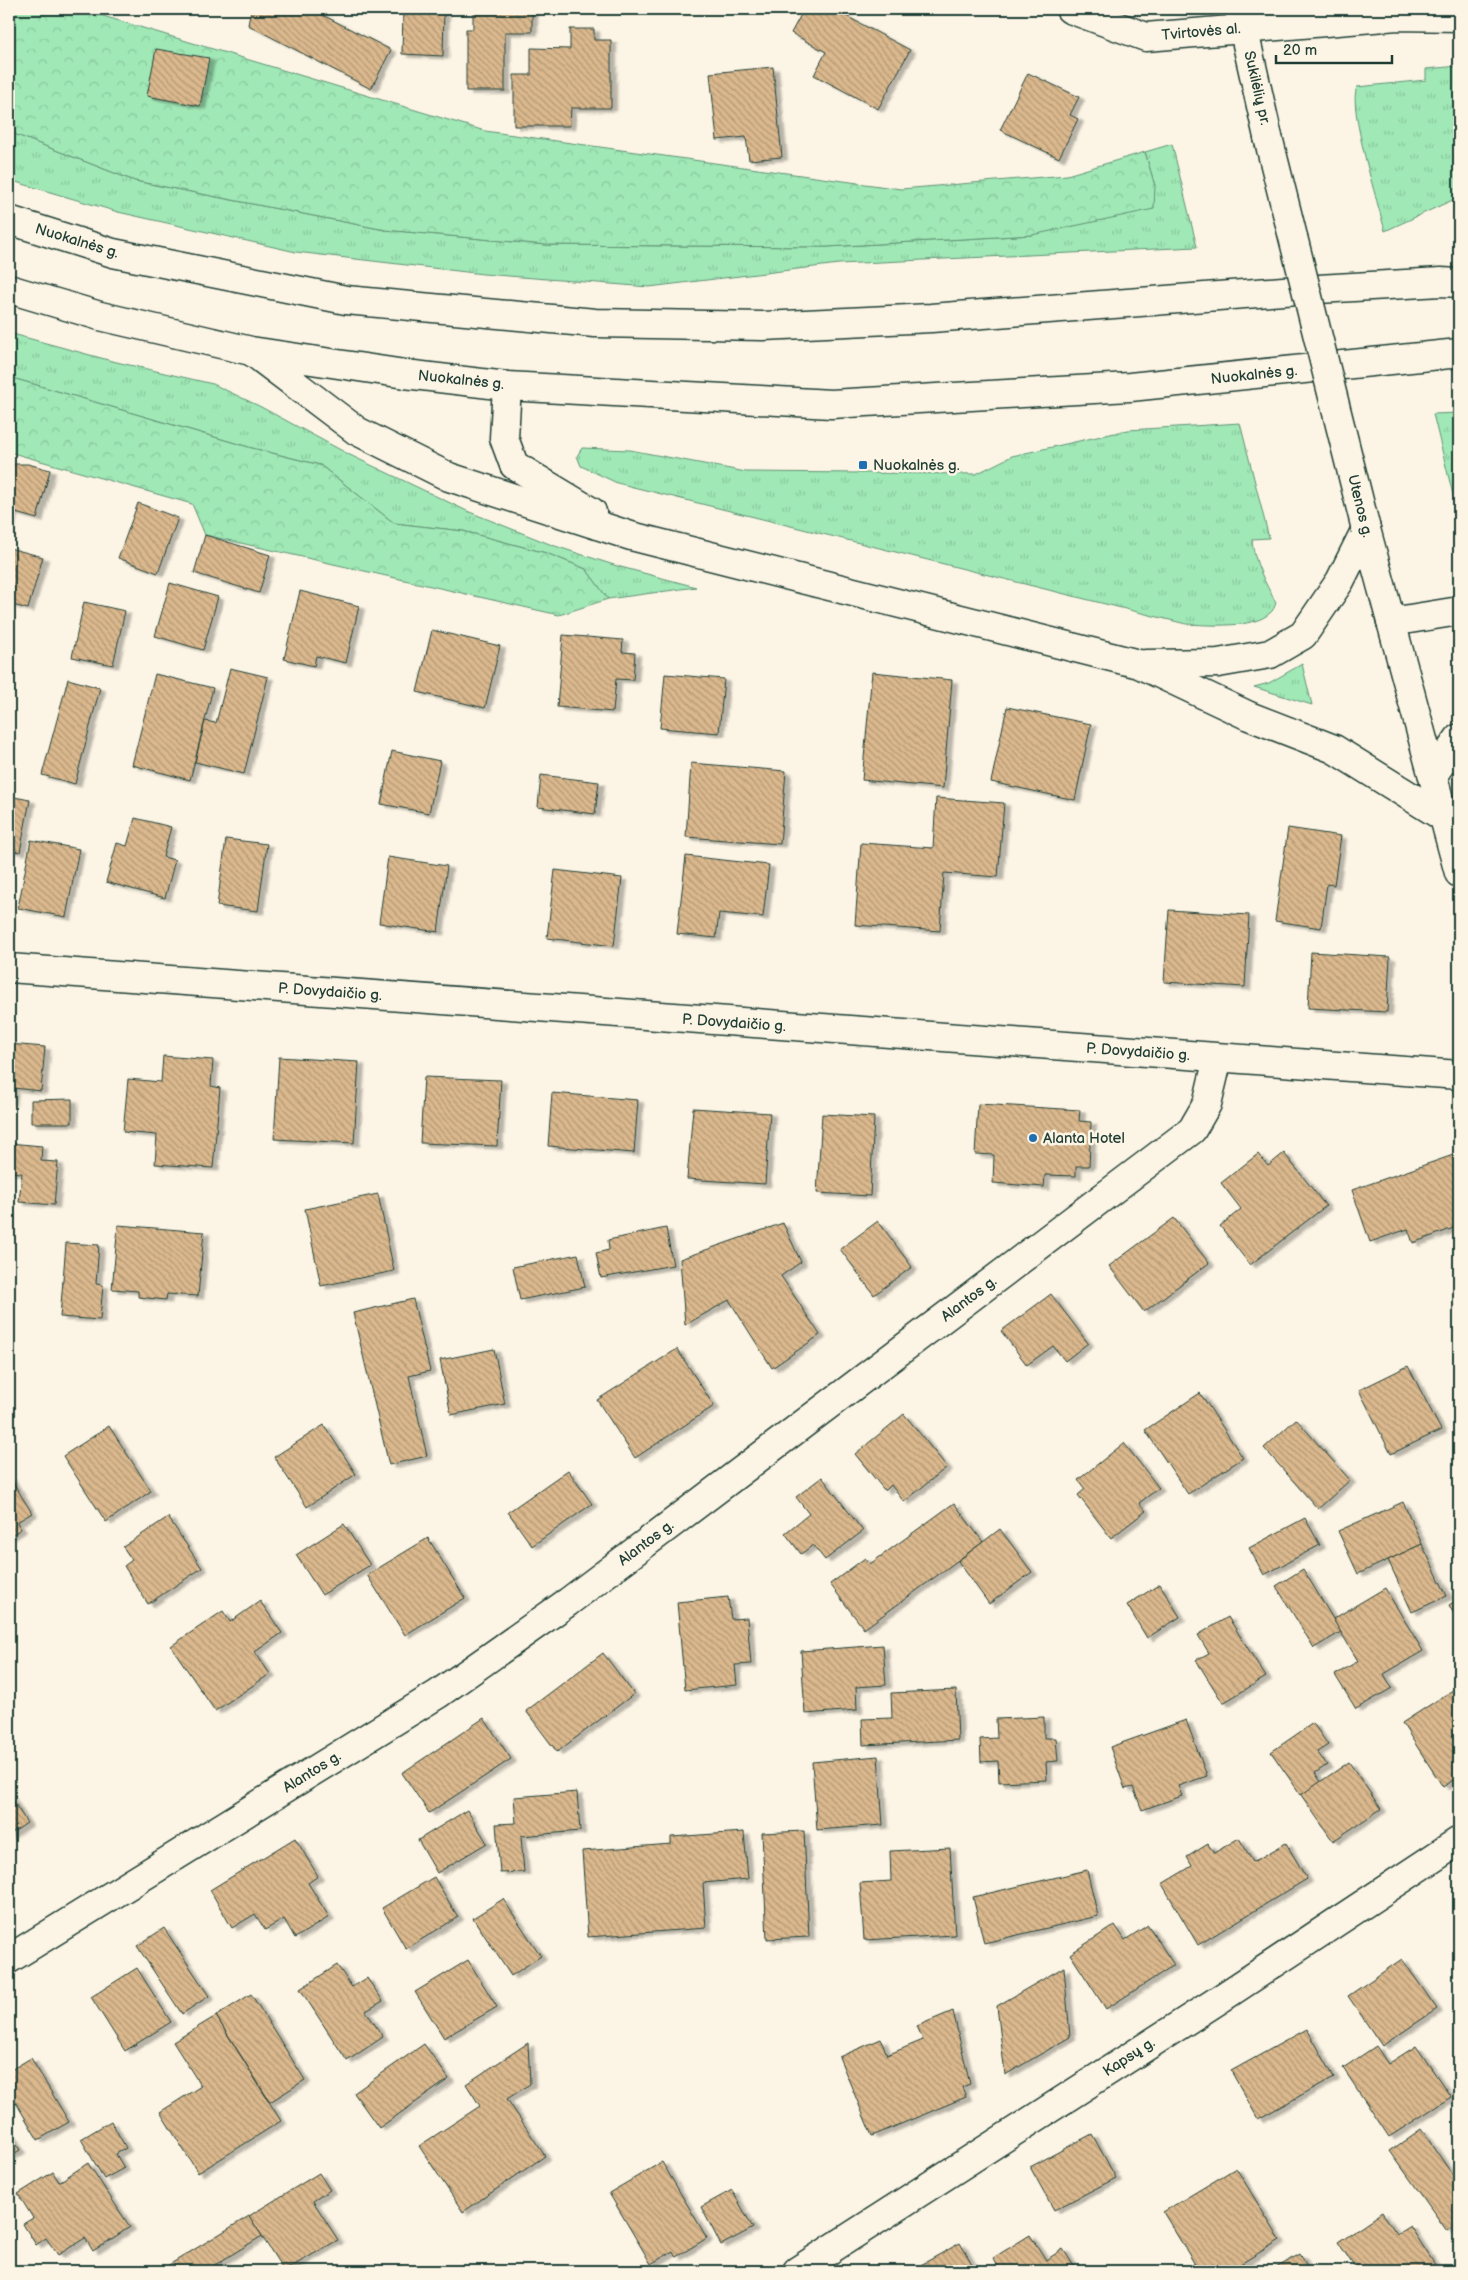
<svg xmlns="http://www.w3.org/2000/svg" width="1468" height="2280" font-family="'Balsamiq Sans',sans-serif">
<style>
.grass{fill:url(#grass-tufts);stroke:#609275}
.forest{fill:url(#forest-crowns);stroke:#609275}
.building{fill:url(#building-back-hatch);stroke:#1f3d34;filter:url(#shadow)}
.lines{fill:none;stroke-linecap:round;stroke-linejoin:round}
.minor-casing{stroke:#1f3d34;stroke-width:31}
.major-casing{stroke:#1f3d34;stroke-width:31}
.minor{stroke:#fcf5e5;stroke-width:28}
.major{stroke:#fcf5e5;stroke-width:28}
.major-bridge-casing{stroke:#1f3d34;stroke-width:31;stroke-linecap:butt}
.major-bridge{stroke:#fcf5e5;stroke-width:28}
.poi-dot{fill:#1f6fb2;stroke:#fcf5e5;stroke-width:2}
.labels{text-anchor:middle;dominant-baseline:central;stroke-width:5;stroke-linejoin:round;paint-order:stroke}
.street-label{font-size:15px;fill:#1f3d34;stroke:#fcf5e5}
.poi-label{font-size:15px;fill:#1f3d34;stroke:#fcf5e5;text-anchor:start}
</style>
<defs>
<pattern id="grass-tufts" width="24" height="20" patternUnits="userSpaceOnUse" patternTransform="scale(1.25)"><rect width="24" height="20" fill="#a0e8b6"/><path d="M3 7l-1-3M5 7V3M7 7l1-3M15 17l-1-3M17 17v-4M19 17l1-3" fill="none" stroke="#89c89d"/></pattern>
<pattern id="forest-crowns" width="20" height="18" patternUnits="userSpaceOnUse" patternTransform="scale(1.25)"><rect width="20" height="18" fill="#a0e8b6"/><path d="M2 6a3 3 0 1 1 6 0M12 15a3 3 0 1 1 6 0" fill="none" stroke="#89c89d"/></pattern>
<pattern id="building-back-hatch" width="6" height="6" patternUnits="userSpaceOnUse" patternTransform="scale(1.25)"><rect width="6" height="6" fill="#dbb88d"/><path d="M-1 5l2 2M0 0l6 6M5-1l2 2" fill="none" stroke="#b19774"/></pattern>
<filter id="shadow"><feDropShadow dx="5.5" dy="3" stdDeviation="1" flood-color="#0004"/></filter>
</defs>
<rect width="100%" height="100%" fill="#fcf5e5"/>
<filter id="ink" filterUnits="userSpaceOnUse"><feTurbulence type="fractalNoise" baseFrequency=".02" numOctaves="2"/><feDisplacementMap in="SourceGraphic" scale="10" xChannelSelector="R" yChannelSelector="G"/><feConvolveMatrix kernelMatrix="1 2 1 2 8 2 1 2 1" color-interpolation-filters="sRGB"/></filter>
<g filter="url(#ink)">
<g class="grass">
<path d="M1459,66V197L1385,231C1379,206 1347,106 1357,87L1426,80V69Z"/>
<path d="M9,132L135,181L385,230L546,245L827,247L1032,235L1155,186L1145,152L1172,144L1197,247L839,264L649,287L483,274L296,252L118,212L9,180Z"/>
<path d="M9,333L112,361L213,384L261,407L350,455L467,511L552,545L617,566L696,587L608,599L586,569L546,553L463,531L394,523L320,465L252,448L9,377Z"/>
<path d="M1459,413V519L1433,414Z"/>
<path d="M1240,423L1269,538L1252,539C1254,563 1265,582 1276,603C1275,606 1273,611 1270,613C1253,629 1208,625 1186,624L617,483L581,466L577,456L582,448L630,450L746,472L976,474L1012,456L1128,430Z"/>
<path d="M1302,664L1312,705L1254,687L1269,683Z"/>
</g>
<g class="forest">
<path d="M9,9H80L485,131L901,189L1067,175L1145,152L1155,186L1154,209L1032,235L827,247L546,245L385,230L135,181L9,132Z"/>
<path d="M9,377L252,448L320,465L394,523L463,531L546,553L586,569L608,599L559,615L205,535L192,504L9,452Z"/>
</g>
<g class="building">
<path d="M251,9H311L391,50L371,89L248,25Z"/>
<path d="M403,9H444L443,56L402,54Z"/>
<path d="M473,9H532V32H505V91H466V29H473Z"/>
<path d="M804,9H833L910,50L878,109L814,75L826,52L791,33Z"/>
<path d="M570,29H594V40H611V108H571L570,126H514V75H531V48L570,49Z"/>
<path d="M156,49L209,58L200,106L147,96Z"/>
<path d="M773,67L782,157L749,160L746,137L717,140L710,73Z"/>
<path d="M1028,73L1079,97L1070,115L1078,119L1059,158L1000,130Z"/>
<path d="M9,464H28L50,470L37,519L12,512L9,526Z"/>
<path d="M138,503L178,518L158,573L118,558Z"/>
<path d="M205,535L270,555L259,593L194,573Z"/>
<path d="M9,548L43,557L28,609L9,604Z"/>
<path d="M170,583L218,597L203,650L155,636Z"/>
<path d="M300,591L359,606L346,663L316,656L314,666L284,659Z"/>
<path d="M84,602L125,611L113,665L72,657Z"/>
<path d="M432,630L500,646L485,708L417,692Z"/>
<path d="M563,635L623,640L622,652L635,653L633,680L616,679L613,712L557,707Z"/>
<path d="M230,668L268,677L244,774L195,762L205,721L216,723Z"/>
<path d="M872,672L952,680L943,788L862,780Z"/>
<path d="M155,674L213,688L190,780L132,765Z"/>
<path d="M665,674L724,679L719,733L660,728Z"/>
<path d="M68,679L100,688L75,784L42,775Z"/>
<path d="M1007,707L1091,724L1075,800L991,782Z"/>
<path d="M392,751L440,761L429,813L381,804Z"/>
<path d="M691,763L786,771L780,844L686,837Z"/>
<path d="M541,775L599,782L595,814L538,807Z"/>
<path d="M9,796L30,800L20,852L9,850Z"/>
<path d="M936,798L1004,803L998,877L944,873L940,931L855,925L861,843L933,848Z"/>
<path d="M135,818L171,827L163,857L175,860L165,898L106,882L117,843L127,846Z"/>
<path d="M1288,828L1341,836L1334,885L1327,884L1321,928L1275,921Z"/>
<path d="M226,839L267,844L258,911L217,906Z"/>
<path d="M31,840L79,849L66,917L18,908Z"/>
<path d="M686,856L769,865L763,917L719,913L716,938L677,934Z"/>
<path d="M388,857L447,866L438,932L379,923Z"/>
<path d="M555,870L622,878L614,946L547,938Z"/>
<path d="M1169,910L1249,915L1245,987L1164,982Z"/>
<path d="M1311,952L1390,957L1387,1012L1308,1008Z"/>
<path d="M9,1044L45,1047L41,1091L13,1088L11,1102H9Z"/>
<path d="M163,1056L213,1060L211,1086L220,1088L213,1168L155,1164L157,1135L123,1132L128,1079L161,1082Z"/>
<path d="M279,1057L359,1062L354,1143L274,1139Z"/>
<path d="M424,1077L501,1080L497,1146L420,1143Z"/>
<path d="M552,1093L638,1100L634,1153L548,1146Z"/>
<path d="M72,1099V1123H31V1100Z"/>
<path d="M978,1104L1080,1110L1079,1121L1091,1122L1089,1166H1076V1176L1045,1175L1044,1187L993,1183L994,1155L975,1154Z"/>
<path d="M693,1108L770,1113L765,1184L687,1179Z"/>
<path d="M822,1114L874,1117L870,1196L817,1193Z"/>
<path d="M9,1143L42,1146L41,1161L58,1162L54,1205L19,1202L22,1173L9,1172Z"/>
<path d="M1284,1153L1326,1206L1250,1265L1220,1226L1241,1209L1221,1183L1258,1154L1268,1166Z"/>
<path d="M1459,1153V1226L1413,1243L1408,1229L1370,1242L1352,1190Z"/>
<path d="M378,1194L394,1271L321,1286L305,1209Z"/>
<path d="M1174,1218L1209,1263L1144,1312L1109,1266Z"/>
<path d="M878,1221L912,1267L874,1295L840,1249Z"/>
<path d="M783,1223L801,1262L781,1276L820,1335L772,1368L729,1300L685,1325L680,1259Z"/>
<path d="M118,1225L204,1232L198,1296L167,1294L166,1300L138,1297V1291L112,1289Z"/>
<path d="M666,1228L673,1265L601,1278L596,1253L609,1250L608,1240Z"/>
<path d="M66,1243L99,1245L96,1284L103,1285L100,1320L60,1317Z"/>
<path d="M578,1254L585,1287L520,1300L513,1267Z"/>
<path d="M1051,1294L1088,1343L1065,1361L1053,1346L1027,1365L1001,1331Z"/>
<path d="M413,1299L430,1371L409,1376L427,1456L389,1465L353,1313Z"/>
<path d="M494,1349L505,1404L451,1415L440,1360Z"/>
<path d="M677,1349L714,1406L635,1458L597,1400Z"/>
<path d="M1408,1366L1441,1430L1391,1454L1359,1390Z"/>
<path d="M1200,1393L1243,1458L1188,1494L1145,1430Z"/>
<path d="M904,1414L947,1467L904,1502L891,1485L885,1491L855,1454Z"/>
<path d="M1296,1419L1350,1480L1318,1509L1264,1448Z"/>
<path d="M324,1425L356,1474L307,1507L274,1457Z"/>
<path d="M109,1426L151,1491L106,1522L63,1456Z"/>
<path d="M1124,1443L1159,1488L1139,1503L1146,1511L1111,1538L1078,1495L1085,1489L1078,1480Z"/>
<path d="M568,1470L592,1504L532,1546L508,1512Z"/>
<path d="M9,1476L32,1513L17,1522L21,1529L9,1537Z"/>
<path d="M822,1477L863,1531L825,1560L813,1545L801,1554L785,1533L809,1514L796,1497Z"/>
<path d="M1403,1502L1422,1544L1358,1574L1338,1531Z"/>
<path d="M954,1503L983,1542L864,1629L830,1584L865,1558L870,1564Z"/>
<path d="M168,1517L202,1568L148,1604L124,1566L132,1560L123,1547Z"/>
<path d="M1305,1518L1320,1545L1264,1575L1249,1548Z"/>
<path d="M344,1524L370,1565L322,1595L296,1555Z"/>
<path d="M1000,1529L1032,1572L989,1604L958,1561Z"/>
<path d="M428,1538L465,1598L405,1635L367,1575Z"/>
<path d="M1422,1544L1447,1596L1412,1612L1388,1560Z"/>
<path d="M1303,1569L1341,1632L1314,1648L1276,1586Z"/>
<path d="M1160,1584L1180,1617L1147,1638L1127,1605Z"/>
<path d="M1385,1588L1423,1651L1384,1674L1392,1688L1356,1709L1335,1675L1358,1661L1333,1619Z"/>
<path d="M728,1597L731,1619L747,1618L751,1664L735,1665L737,1685L685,1690L677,1602Z"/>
<path d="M1459,1599V1623L1449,1605Z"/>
<path d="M260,1601L282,1633L255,1652L270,1674L215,1711L171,1646L223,1611L230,1622Z"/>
<path d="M1228,1617L1266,1677L1223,1703L1196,1660L1209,1653L1198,1635Z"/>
<path d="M883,1645L886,1685L856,1687L857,1710L805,1714L801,1651Z"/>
<path d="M603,1653L634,1694L557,1752L526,1711Z"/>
<path d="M1459,1686V1776L1443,1787L1402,1723Z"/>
<path d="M956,1690L958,1740L863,1745L862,1719L892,1718L891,1693Z"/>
<path d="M1044,1717V1738H1056L1058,1761L1046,1762L1047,1780L999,1782L998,1761L981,1762L980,1739L997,1738L996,1719Z"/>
<path d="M484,1718L511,1759L429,1813L402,1773Z"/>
<path d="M1186,1720L1207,1776L1178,1786L1182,1796L1142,1810L1133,1787L1125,1789L1110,1747Z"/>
<path d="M1313,1723L1328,1745L1317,1752L1327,1765L1315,1773L1321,1782L1301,1795L1271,1752Z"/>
<path d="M878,1756L883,1825L817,1830L812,1762Z"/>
<path d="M1349,1762L1381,1809L1333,1841L1301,1795Z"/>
<path d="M577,1792L580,1831L521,1836L524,1872L500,1873L496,1824L516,1823L514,1797Z"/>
<path d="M9,1794L27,1823L9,1835Z"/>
<path d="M467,1810L487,1843L437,1873L418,1840Z"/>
<path d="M804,1831L809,1937L767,1939L762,1833Z"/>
<path d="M744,1832L748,1879L703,1883L706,1928L588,1937L582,1851L671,1844V1837Z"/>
<path d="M295,1838L318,1876L308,1883L329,1917L295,1938L284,1919L265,1930L255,1914L232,1928L210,1890Z"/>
<path d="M1239,1838L1253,1862L1286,1843L1307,1879L1198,1945L1162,1884L1192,1866L1187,1857L1208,1844L1214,1853Z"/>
<path d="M950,1848L955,1935L864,1940L860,1883L891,1881L890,1851Z"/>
<path d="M1087,1870L1098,1916L984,1943L973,1897Z"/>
<path d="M434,1877L458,1917L406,1949L382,1908Z"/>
<path d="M503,1899L541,1956L511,1976L473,1918Z"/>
<path d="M1115,1925L1125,1940L1148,1925L1174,1965L1106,2009L1070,1954Z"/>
<path d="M164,1928L209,1996L182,2014L137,1946Z"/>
<path d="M1402,1959L1437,2009L1382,2046L1348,1996Z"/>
<path d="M468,1960L497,2007L444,2038L415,1992Z"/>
<path d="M337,1965L352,1987L367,1978L383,2001L366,2011L383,2037L347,2061L300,1989Z"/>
<path d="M1064,1967L1070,2037L1005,2075L997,2006Z"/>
<path d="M137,1968L171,2022L125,2051L91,1997Z"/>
<path d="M251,1994L305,2080L270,2102L216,2016Z"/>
<path d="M953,2011L970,2084L962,2087L966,2097L872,2136L839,2057L881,2039L887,2055L923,2040L917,2026Z"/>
<path d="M216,2016L281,2121L198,2173L160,2112L201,2086L173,2042Z"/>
<path d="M1459,2028V2041L1453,2032Z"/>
<path d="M1307,2029L1334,2077L1258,2119L1231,2071Z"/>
<path d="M528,2043L530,2084L507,2099L545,2156L463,2212L419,2146L480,2106L466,2084Z"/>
<path d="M424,2044L449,2079L379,2128L354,2093Z"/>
<path d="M1376,2046L1388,2064L1416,2046L1451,2097L1389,2137L1343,2068Z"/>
<path d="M31,2058L69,2122L38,2140L9,2091V2071Z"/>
<path d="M111,2121L126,2148L116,2154L124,2168L104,2179L81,2139Z"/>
<path d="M1421,2129L1459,2184V2223L1447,2231L1390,2151Z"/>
<path d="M9,2132L20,2150L9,2157Z"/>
<path d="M1092,2134L1116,2178L1054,2210L1030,2167Z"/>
<path d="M662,2162L707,2238L676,2257L673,2251L651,2264L609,2193Z"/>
<path d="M88,2163L130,2227L93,2251L85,2238L58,2255L46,2238L36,2245L23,2224L33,2218L18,2194L53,2172L59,2182Z"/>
<path d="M1236,2168L1280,2240L1229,2271H1199L1163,2212Z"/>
<path d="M319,2173L330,2190L313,2201L338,2240L284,2271L249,2216Z"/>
<path d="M732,2190L753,2228L721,2245L701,2207Z"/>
<path d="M1382,2212L1397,2234L1410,2226L1439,2271H1357L1338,2242Z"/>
<path d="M249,2216L262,2236L205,2271H159Z"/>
<path d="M1030,2235L1046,2260L1063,2249L1077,2271H1001L993,2258Z"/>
<path d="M960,2243L976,2271H910Z"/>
<path d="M1300,2254L1310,2271H1271Z"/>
</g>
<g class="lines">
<g class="minor-casing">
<g id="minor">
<path d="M1070,9L1146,37L1243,29"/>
<path d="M9,968L1459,1075"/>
<path d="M9,1959L438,1694L568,1602L1192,1130L1207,1104L1218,1058"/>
<path d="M797,2271L1217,2001L1459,1841"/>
</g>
</g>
<g class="major-casing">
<g id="major">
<path d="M1239,9L1268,137"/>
<path d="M1243,29L1397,16L1459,17"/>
<path d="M9,220L113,253L346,300L595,323L763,326L931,318L1283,291L1441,282L1459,283"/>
<path d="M9,289L100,316L251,351L405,374L507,386L831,404L1130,387L1459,353"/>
<path d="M254,353L357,431L449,477L631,536L1139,664L1249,716L1334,749L1445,818"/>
<path d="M507,386L504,438L514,465L592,512"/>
<path d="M1366,529L1459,873"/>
<path d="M1391,622L1459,611"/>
<path d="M1146,664L1218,663L1270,654L1303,635L1340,581L1366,529"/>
<path d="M1433,775L1459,738"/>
</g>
</g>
<use href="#minor" class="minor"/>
<use href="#major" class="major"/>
<g class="major-bridge-casing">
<path id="major-bridge" d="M1268,137L1366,529"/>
</g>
<use href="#major-bridge" class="major-bridge"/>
</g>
</g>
<g class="poi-dot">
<rect x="858" y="460" width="10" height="10" rx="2.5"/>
<circle cx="1033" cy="1138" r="5"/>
</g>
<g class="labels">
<g class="street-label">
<text transform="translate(1201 32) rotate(-5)">Tvirtovės al.</text>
<text transform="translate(1257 88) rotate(77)">Sukilėlių pr.</text>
<text transform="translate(77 241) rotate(17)">Nuokalnės g.</text>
<text transform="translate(1254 375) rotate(-6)">Nuokalnės g.</text>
<text transform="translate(461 380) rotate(6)">Nuokalnės g.</text>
<text transform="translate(1360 506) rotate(76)">Utenos g.</text>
<text transform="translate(330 992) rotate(4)">P. Dovydaičio g.</text>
<text transform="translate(734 1023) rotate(4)">P. Dovydaičio g.</text>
<text transform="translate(1138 1052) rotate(4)">P. Dovydaičio g.</text>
<text transform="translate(969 1299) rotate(-37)">Alantos g.</text>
<text transform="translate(646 1543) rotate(-37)">Alantos g.</text>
<text transform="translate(312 1772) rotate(-32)">Alantos g.</text>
<text transform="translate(1129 2057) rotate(-33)">Kapsų g.</text>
</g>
<g class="poi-label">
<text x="873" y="465">Nuokalnės g.</text>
<text x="1043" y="1138">Alanta Hotel</text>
</g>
</g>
<rect width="1468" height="2280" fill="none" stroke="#fcf5e5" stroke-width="30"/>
<rect x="15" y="15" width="1438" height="2250" fill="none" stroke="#1f3d34" stroke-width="2" filter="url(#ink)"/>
<path d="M1276 55v8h116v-8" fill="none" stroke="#1f3d34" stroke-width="2.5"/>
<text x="1283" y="55" font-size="15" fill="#1f3d34" stroke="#fcf5e5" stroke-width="4" paint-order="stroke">20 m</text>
</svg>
